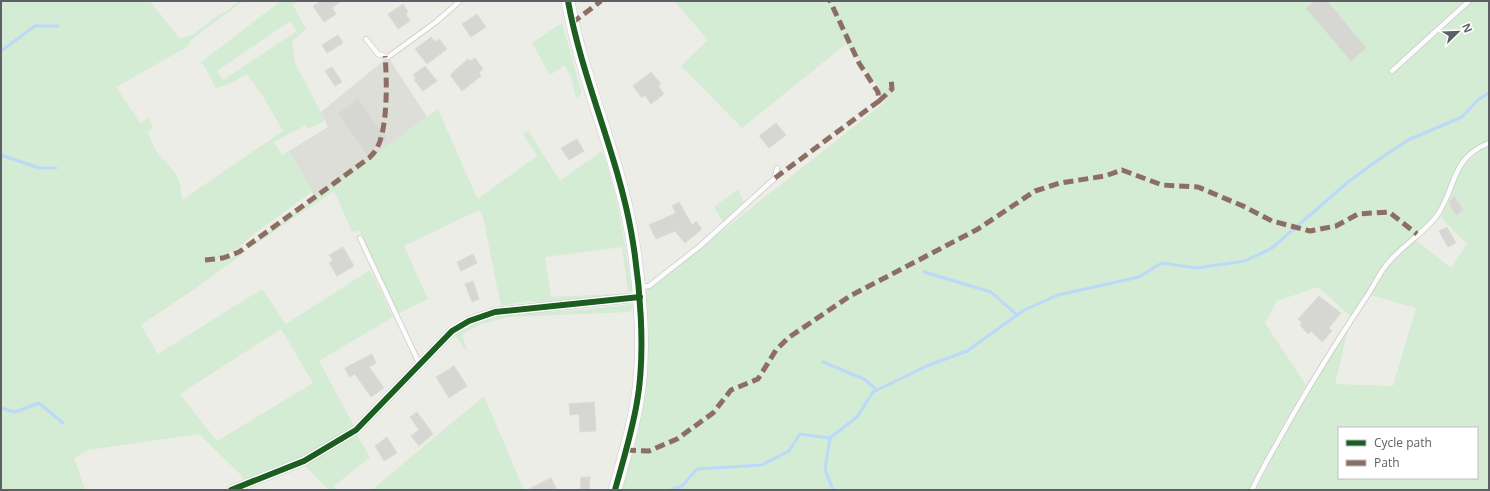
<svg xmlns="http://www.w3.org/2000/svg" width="1490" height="491" font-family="'Open Sans',sans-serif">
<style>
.industrial{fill:#deded9}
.green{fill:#d4ebd4;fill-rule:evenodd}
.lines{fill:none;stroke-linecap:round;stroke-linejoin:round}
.stream{stroke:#bbd9f8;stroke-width:3}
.building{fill:#d6d6d2;stroke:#dcdbd6}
.lane-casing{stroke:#c9cac8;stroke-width:6}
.street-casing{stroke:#c9cac8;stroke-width:10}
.secondary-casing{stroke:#c9caca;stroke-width:14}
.lane{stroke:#fcfcfc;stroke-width:4.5}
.street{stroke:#fcfcfc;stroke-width:9}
.secondary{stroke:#fcfcfc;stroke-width:13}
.quiet{stroke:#8d6e63;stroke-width:5;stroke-dasharray:10 5;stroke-linecap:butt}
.cycleway-casing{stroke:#fff;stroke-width:8}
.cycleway{stroke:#1b5e20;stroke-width:6}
</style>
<rect width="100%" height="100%" fill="#edede8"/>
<path class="industrial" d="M388,57L427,117L315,198L289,151L328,127L321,112Z"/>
<g class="green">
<path d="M1,1H150L180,39L194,34L221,13C230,12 234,1 243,1L191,40L187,47L180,51L116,87L140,123L148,118L153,126L148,132C150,137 152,144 155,149C161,159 171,165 177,176C181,184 181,192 182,200L283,131L264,98L247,74L227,85L216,88C210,79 208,70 201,62L281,1H298L293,5L306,29L292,42L295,63L325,120L308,129L306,125L274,142L282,155L289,151L313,191L250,237L237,249L219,257L217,262L244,253L196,288L141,325L158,354L262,289L286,324L370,270L393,317L319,361L354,426C323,451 283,465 246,480L199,434L88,450L74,458L85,490H1ZM290,21L297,31L223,80L217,71ZM281,329L313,383L217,441L180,394Z"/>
<path d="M674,1H1489V143L1468,156L1449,187L1437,215L1413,238L1451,268L1467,244L1441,218C1454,184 1455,165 1489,145V490H1256L1283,435L1349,325L1335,384L1393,386L1416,308L1367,294L1351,317L1318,287L1277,301L1265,323L1306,385L1275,440L1250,490H621L645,292L885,102L874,80L846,44L742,128L681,66L708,40ZM1339,428H1477V478H1339Z"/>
<path d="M562,23L581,90V95L576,98L572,80L565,65L550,75L532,43Z"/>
<path d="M438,109L476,196L479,198L537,156L523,134L528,130L560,181L602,151C618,195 625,244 632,291L628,292L622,247L545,257L551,297L616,294L589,300L544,304L530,301L501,306L483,217L479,210L404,246L428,299L397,314L359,230L352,232L334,191L250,248L256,241L278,224Z"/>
<path d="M738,189L744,202L723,222L714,207Z"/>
<path d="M630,304H634L630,312L508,317L481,324L462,334L467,352L455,335C494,310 534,313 579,310C596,309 613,306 630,304Z"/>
<path d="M484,396L524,490H372L386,478Z"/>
<path d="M356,434L370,457L334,486L337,490H329L307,468L305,463Z"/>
</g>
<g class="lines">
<g class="stream">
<path d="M1,51L35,26H58"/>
<path d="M1,155L39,168H56"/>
<path d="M924,272L991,292L1017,315"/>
<path d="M823,362L864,379L877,390"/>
<path d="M1,408L15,412L39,403L63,423"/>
<path d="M830,438L825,469L833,490"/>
<path d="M671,490L682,486L697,469L762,465L789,451L800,434L830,438L857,417L873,392L929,365L967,351L1024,310L1058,295L1139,277L1162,263L1197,268L1245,261L1272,248L1348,182L1378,160L1408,140L1462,117L1479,99L1489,93"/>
</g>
</g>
<g class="building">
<path d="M321,1H341L332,8L336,14L324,22L313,6Z"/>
<path d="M1315,1H1327L1366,48L1351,61L1306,8Z"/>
<path d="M403,4L408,12L406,14L410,21L398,29L388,14Z"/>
<path d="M477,14L486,27L471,37L462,24Z"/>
<path d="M338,35L343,43L327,53L322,45Z"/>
<path d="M431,37L435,42L439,39L447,49L427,64L415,49Z"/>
<path d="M475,58L483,69L479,73L481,76L462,91L450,75L468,59L470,61Z"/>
<path d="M425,66L437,81L423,91L414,80L416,78L413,75Z"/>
<path d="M332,67L342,82L335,86L325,71Z"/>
<path d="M651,72L661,84L658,86L664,94L651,104L645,95L642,98L633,86Z"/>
<path d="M358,99L387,139L367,154L338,114Z"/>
<path d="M776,123L786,135L769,148L759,136Z"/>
<path d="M577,139L584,151L569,160L561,148Z"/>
<path d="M1454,196L1463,210L1456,215L1449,203Z"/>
<path d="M679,202L692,225L696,221L702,229L685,243L675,231L656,239L649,225L676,213L672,206Z"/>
<path d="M1447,227L1456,243L1448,247L1439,231Z"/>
<path d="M343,247L354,266L337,276L329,263L333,260L329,255Z"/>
<path d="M473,254L477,263L461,271L457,262Z"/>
<path d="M473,281L479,299L472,302L465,284Z"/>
<path d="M1319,296L1341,313L1329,328L1332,331L1322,342L1311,331L1308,334L1300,325L1302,323L1298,319Z"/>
<path d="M372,354L376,363L369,367L384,388L371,397L355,374L349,377L345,368Z"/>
<path d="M454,366L467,386L449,398L436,377Z"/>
<path d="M594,402L596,431L580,432L579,414L570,415L569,404Z"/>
<path d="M417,412L433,434L419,446L411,436L419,430L410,417Z"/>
<path d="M387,437L397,453L384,461L375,446Z"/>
<path d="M581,477H590L589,490H580Z"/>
<path d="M551,478L557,490H527Z"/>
</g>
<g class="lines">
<g class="lane-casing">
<g id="lane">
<path d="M366,39L378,54L388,57L436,22L460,1"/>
<path d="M1392,71L1469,1"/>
<path d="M360,238L419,363"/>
<path d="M641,287L649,286L700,246L775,178L777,168"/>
<path d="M1252,490C1260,472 1271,454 1281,436C1307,389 1335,344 1365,299C1372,289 1377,278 1384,268C1398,248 1421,236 1436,217C1457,189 1449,159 1489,143"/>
</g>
</g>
<g class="street-casing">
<path id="street" d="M231,490L304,461L356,430L452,331L469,321L495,312L640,297"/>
</g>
<g class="secondary-casing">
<path id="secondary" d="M568,1C582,79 617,153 631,231C640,281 646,352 637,402C632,432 623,461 615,490"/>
</g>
<use href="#lane" class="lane"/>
<use href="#street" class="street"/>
<use href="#secondary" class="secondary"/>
<g class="quiet">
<path d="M572,23L601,1"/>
<path d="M879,101L892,89L891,78"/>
<path d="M775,178L879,101L878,92L859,63L830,1"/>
<path d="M205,260L223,258L239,252L369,158C372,155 375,152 377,148C388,128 387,79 385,56"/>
<path d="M626,450L649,451L677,439L713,413L731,390L758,379L776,350L788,338L850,296L978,229L1035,191L1060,183L1105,176L1122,170L1162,185L1198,187L1243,206L1272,221L1310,231L1336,226L1358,214L1389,212L1417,234"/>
</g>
<g class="cycleway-casing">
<g id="cycleway">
<path d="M568,1C582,79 617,153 631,231C640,281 646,352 637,402C632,432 623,461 615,490"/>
<path d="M231,490L304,461L356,430L452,331L469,321L495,312L640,297"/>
</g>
</g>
<use href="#cycleway" class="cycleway"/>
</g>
<rect width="1490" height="491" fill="none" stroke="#5c6066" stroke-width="4"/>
<rect x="1338" y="427" width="140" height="52" fill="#ffffff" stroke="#bebfc2"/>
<rect x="1346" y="440" width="20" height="6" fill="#1b5e20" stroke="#bebfc2"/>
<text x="1374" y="447" font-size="12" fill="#5c6066">Cycle path</text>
<rect x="1346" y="460" width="20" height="6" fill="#8d6e63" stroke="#bebfc2"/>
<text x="1374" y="467" font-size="12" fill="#5c6066">Path</text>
<g transform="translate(1458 32) rotate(67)" stroke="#ffffff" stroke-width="3" paint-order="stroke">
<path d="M0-3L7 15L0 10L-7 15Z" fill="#5c6066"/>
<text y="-6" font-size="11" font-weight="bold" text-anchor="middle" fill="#5c6066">N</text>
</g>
</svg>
